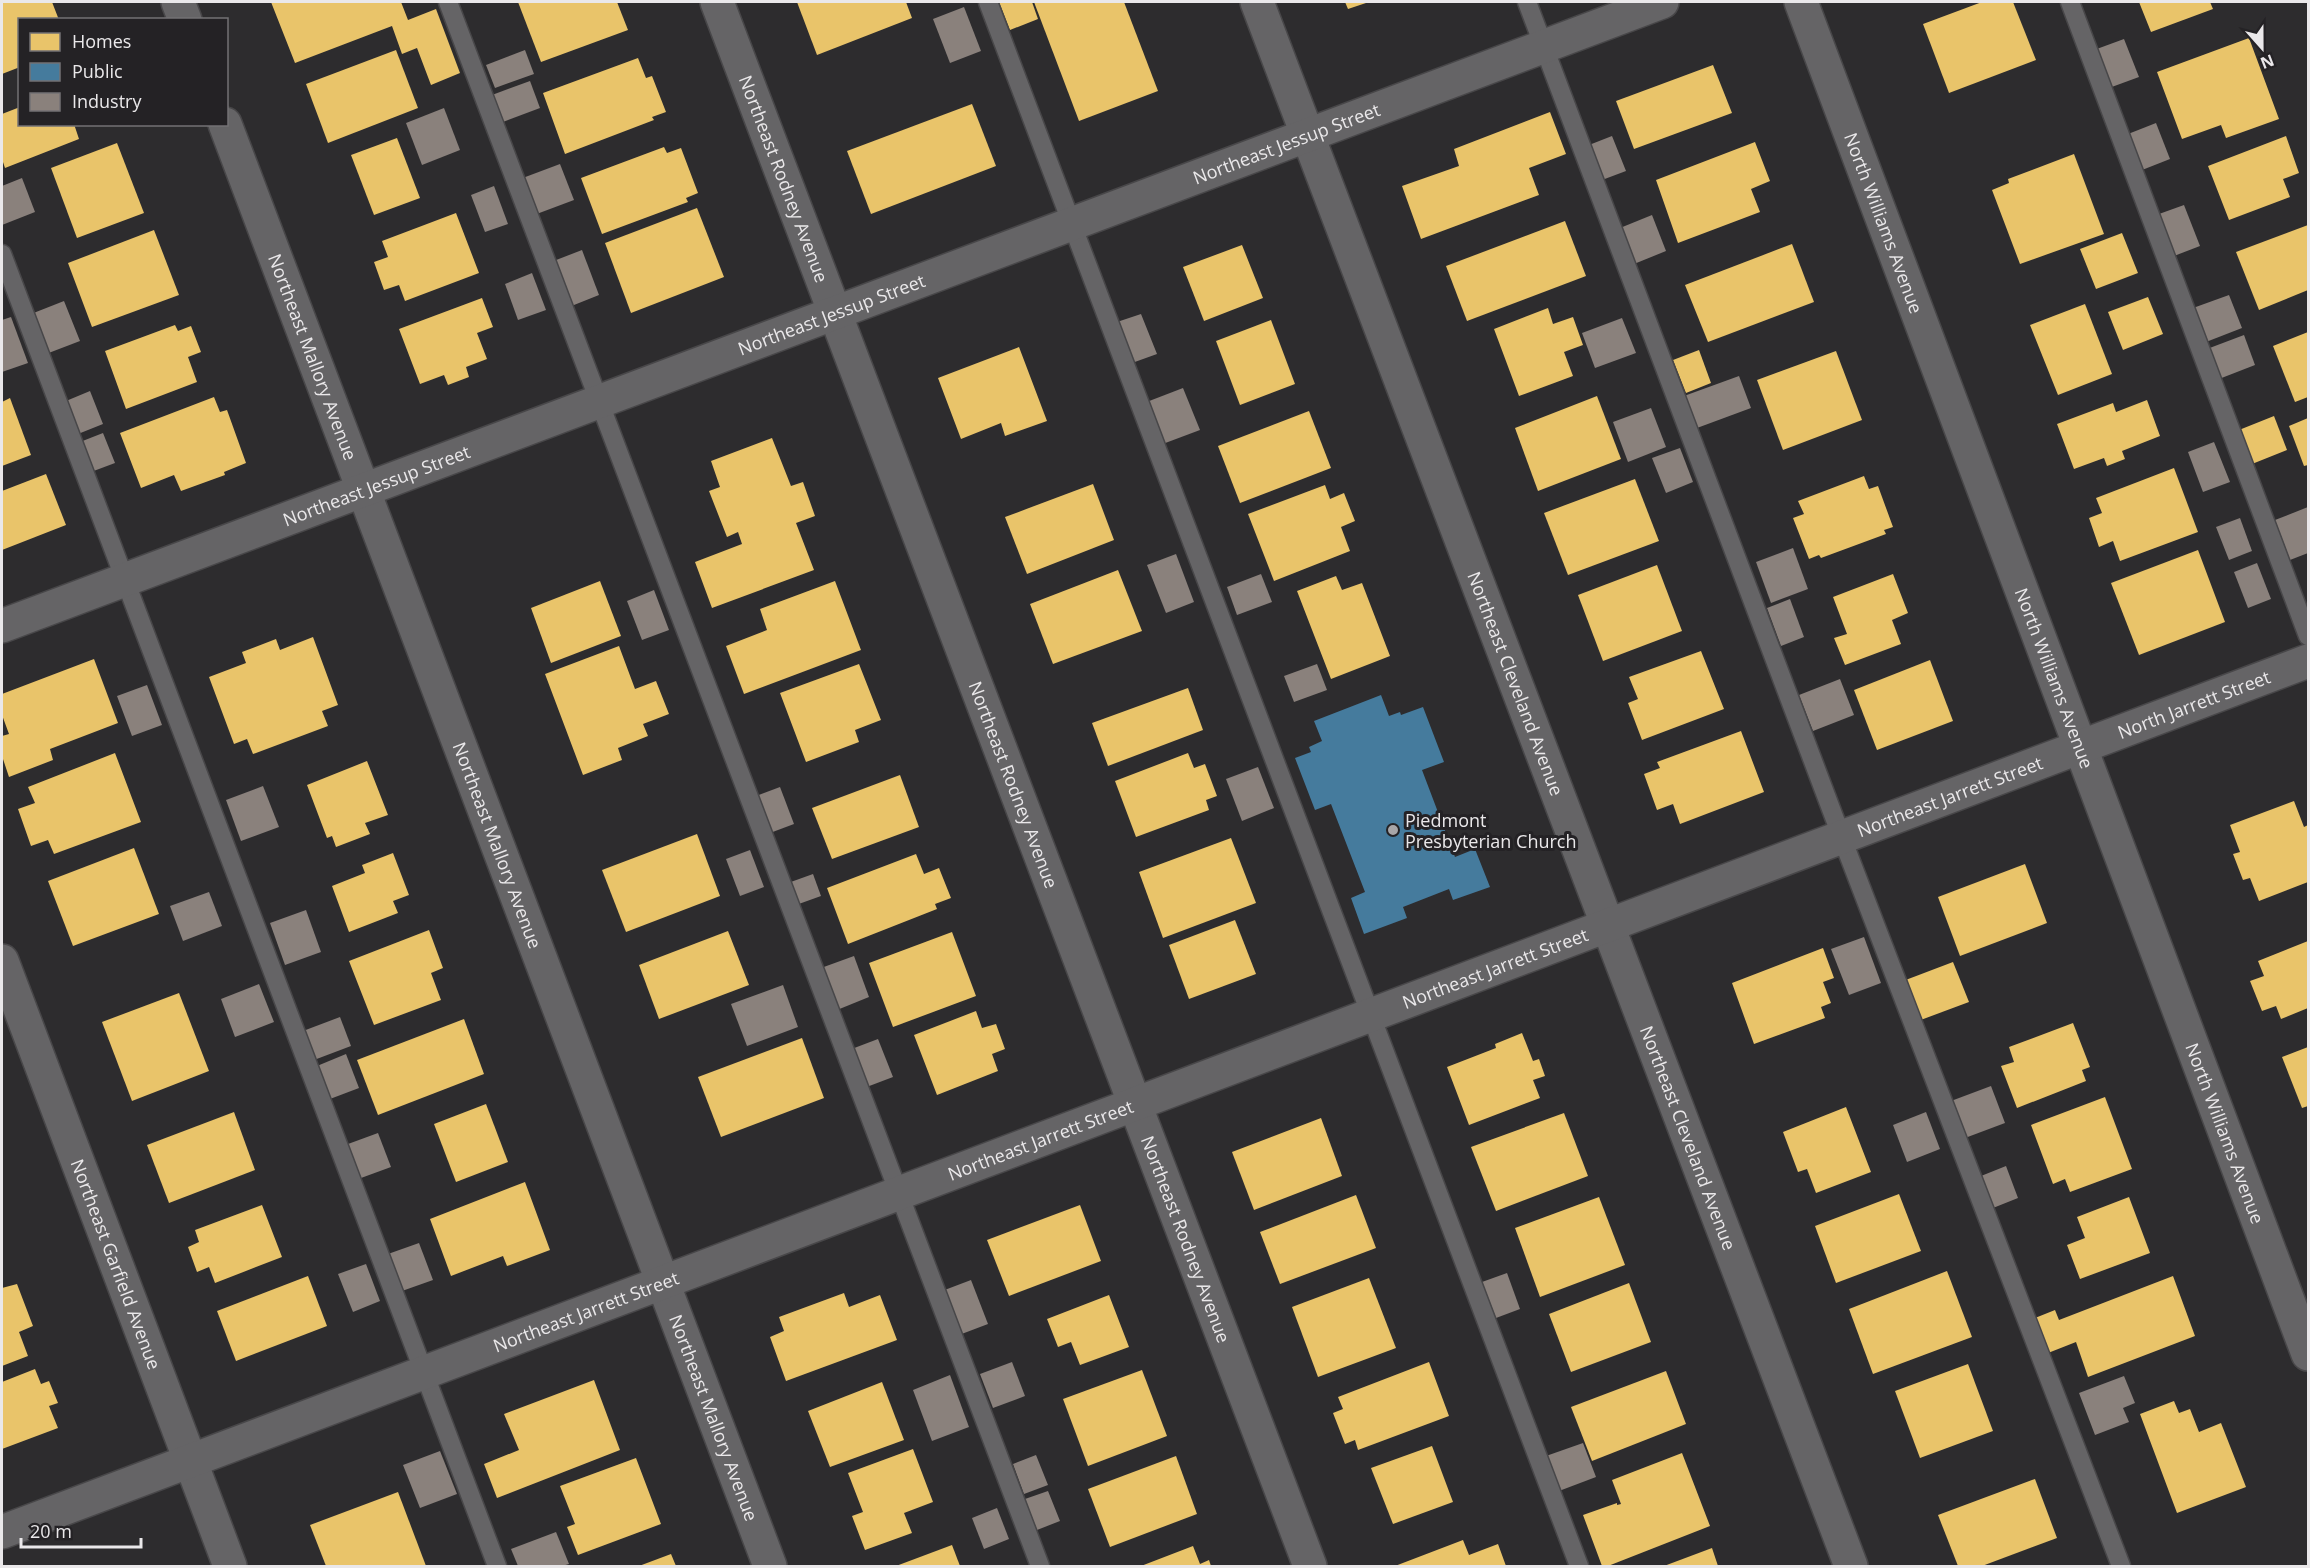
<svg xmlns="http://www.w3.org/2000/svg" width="2310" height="1568" font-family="'Open Sans',sans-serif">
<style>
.homes{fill:#e9c46a}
.public{fill:#457b9d}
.industry{fill:#8a817c}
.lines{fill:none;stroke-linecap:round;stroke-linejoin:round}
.lane-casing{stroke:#484749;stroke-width:21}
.street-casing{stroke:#484749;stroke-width:36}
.lane{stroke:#656466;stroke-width:18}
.street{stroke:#656466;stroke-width:33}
.poi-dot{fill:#a8a6a8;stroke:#242225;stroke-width:2}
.labels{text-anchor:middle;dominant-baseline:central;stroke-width:6;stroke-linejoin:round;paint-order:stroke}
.street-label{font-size:18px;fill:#eae8ea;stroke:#242225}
.poi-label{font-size:18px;fill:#eae8ea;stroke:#242225;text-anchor:start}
</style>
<rect width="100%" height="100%" fill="#2d2c2e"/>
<g class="homes">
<path d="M2,2H52L59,20H20V67L2,74Z"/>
<path d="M271,2H401L408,20L436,9L460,73L431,85L417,48L402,54L392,26L295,63Z"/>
<path d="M518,2H617L628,30L541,62Z"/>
<path d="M797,2H906L912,18L817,55Z"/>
<path d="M999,2H1032L1038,19L1010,30Z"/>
<path d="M1034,2H1124L1158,91L1079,121Z"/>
<path d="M1345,2H1369L1348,9Z"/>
<path d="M1982,2H2013L2036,60L1949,93L1923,24Z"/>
<path d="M2139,2H2210L2213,9L2151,32Z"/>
<path d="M2249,38L2279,119L2226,138L2221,125L2182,139L2157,72Z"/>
<path d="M396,50L418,108L328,143L306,84Z"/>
<path d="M638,58L646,78L652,76L666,112L652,117L654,120L565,154L543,93Z"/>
<path d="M1713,65L1732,113L1634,149L1616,101Z"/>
<path d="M972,104L996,166L871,214L847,151Z"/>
<path d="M20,107V124H74L79,139L5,168L2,159V114Z"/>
<path d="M1550,112L1566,154L1529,168L1539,195L1421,239L1402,186L1459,166L1454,149Z"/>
<path d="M2286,136L2299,173L2283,179L2290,197L2229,220L2208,166Z"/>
<path d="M397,138L420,198L374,215L351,155Z"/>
<path d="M1755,142L1770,181L1751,189L1760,212L1678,243L1656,180Z"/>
<path d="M117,143L144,213L77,238L51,168Z"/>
<path d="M664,147L667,153L681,148L698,193L686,198L688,202L602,234L581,178Z"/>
<path d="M2074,154L2104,234L2020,264L1992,190L2009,183L2008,179Z"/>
<path d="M697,208L724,277L631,313L605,243Z"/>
<path d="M456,213L479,273L405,301L399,285L384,290L374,262L388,257L382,241Z"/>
<path d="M1565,221L1586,276L1467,321L1446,266Z"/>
<path d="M2308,225V290L2259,310L2236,252Z"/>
<path d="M154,230L179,295L92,327L68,263Z"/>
<path d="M2122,233L2138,273L2096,289L2080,249Z"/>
<path d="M1792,244L1814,302L1708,342L1685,285Z"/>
<path d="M1242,245L1263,298L1204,321L1183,267Z"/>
<path d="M2148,297L2163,334L2123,350L2108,312Z"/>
<path d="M482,298L493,327L477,333L487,359L466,367L469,377L448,385L444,375L420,384L399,329Z"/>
<path d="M2085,304L2112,374L2058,395L2030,325Z"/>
<path d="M1548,308L1553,324L1573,317L1583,345L1564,352L1573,376L1519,396L1494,329Z"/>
<path d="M1271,320L1295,384L1240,405L1216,341Z"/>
<path d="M175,325L178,331L191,326L201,352L188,357L197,382L126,409L105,351Z"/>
<path d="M2308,332V397L2295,402L2273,346Z"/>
<path d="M1019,347L1047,421L1005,436L1001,423L961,439L938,378Z"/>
<path d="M1699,350L1711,383L1686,393L1673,360Z"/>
<path d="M1836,351L1862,420L1783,450L1757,380Z"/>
<path d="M1597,396L1621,459L1538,491L1515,428Z"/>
<path d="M214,397L220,412L227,410L246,463L224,472L225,475L181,491L174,475L141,488L120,433Z"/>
<path d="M10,398L31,455L2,466V402Z"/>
<path d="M2147,400L2160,436L2122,451L2125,459L2107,466L2104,458L2074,469L2057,424L2113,403L2116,412Z"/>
<path d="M1309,411L1331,468L1240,503L1218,446Z"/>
<path d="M2274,416L2287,450L2252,464L2239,430Z"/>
<path d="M2308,418V465L2304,466L2289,426Z"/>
<path d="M772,438L791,486L803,482L815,516L796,523L814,570L712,608L695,562L742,544L738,532L727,537L709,491L720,487L711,461Z"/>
<path d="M2174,468L2198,532L2120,561L2113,541L2099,547L2089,518L2102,513L2096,498Z"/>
<path d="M46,474L66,525L2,550V491Z"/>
<path d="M1864,476L1869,489L1878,486L1893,527L1884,530L1886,534L1821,558L1819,555L1809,559L1793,518L1804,514L1798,501Z"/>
<path d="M1635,479L1659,541L1568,575L1544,513Z"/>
<path d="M1093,484L1114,540L1027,574L1005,517Z"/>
<path d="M1325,485L1330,499L1344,493L1355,521L1341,527L1350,551L1274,581L1248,514Z"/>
<path d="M2198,550L2225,622L2139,655L2111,583Z"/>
<path d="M1657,565L1682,631L1603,661L1578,595Z"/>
<path d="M1118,570L1142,631L1053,664L1030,604Z"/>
<path d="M1893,574L1908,613L1892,620L1901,644L1845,665L1834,638L1847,634L1833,597Z"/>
<path d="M1336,576L1342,590L1362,583L1390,656L1331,679L1297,591Z"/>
<path d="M600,581L621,636L551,663L531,608Z"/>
<path d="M835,581L861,650L744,694L726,646L767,630L760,609Z"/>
<path d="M313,637L338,705L322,711L328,726L253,754L247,739L234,744L209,677L246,663L242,652L276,639L280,650Z"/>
<path d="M619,646L635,689L656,681L669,714L643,724L648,736L618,748L622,760L583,775L545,674Z"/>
<path d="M1701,651L1724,709L1642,740L1628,703L1638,699L1629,677Z"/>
<path d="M94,659L118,723L50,749L53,760L9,777L2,756V736L9,734L2,715V694Z"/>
<path d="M1930,660L1953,721L1877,750L1854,690Z"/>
<path d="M859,664L881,720L855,730L859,742L806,762L780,693Z"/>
<path d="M1188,688L1203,730L1108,766L1092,723Z"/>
<path d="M1741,731L1764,792L1680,824L1673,804L1657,810L1644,774L1660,768L1657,762Z"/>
<path d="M115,753L141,822L54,854L48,840L31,846L18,809L35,803L28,787Z"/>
<path d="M1188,753L1194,768L1205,764L1217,796L1206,800L1209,810L1136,837L1115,781Z"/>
<path d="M367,761L388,815L365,823L370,834L336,847L332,836L327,838L307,785Z"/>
<path d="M900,775L919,827L832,859L812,808Z"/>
<path d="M2294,801L2304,827L2308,825V882L2259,901L2250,878L2243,880L2233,854L2240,852L2230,825Z"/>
<path d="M697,834L720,896L626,932L602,870Z"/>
<path d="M1231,838L1256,903L1163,938L1139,872Z"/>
<path d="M134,848L159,914L73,946L48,881Z"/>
<path d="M393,853L409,895L393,901L398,913L349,932L332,886L365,873L362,865Z"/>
<path d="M916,854L924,874L939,868L951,898L935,904L937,909L848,944L827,888Z"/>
<path d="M2025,864L2047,923L1960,956L1938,897Z"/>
<path d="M1235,920L1256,974L1189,999L1169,945Z"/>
<path d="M429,930L443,968L431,973L441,1000L374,1025L349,961Z"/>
<path d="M728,931L749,985L659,1019L639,965Z"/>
<path d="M952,932L976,996L893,1027L869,963Z"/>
<path d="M2308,941V1008L2281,1019L2276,1006L2262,1011L2250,981L2264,976L2258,961Z"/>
<path d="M1823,948L1834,978L1823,982L1831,1003L1821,1007L1825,1018L1754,1044L1732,983Z"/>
<path d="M1953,962L1969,1002L1918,1021L1903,981Z"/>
<path d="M179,993L209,1071L132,1101L102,1022Z"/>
<path d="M976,1011L982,1028L996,1024L1005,1049L992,1054L998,1071L937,1095L914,1035Z"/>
<path d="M464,1019L484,1074L378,1115L357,1060Z"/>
<path d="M2073,1023L2090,1067L2082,1070L2086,1081L2017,1108L2001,1066L2014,1062L2009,1047Z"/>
<path d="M1522,1033L1533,1061L1539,1059L1545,1076L1533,1080L1540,1098L1469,1125L1447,1067L1496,1048L1495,1044Z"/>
<path d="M802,1038L824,1098L721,1137L698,1077Z"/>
<path d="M2308,1047V1106L2302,1108L2282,1057Z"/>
<path d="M2105,1097L2132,1169L2070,1192L2065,1179L2053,1184L2031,1125Z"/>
<path d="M486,1104L508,1162L456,1182L434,1124Z"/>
<path d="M1846,1107L1871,1172L1816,1193L1807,1169L1798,1172L1783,1132Z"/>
<path d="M234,1112L255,1170L169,1203L147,1145Z"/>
<path d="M1564,1113L1588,1176L1496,1211L1471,1147Z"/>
<path d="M1321,1118L1342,1176L1254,1210L1232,1152Z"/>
<path d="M525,1182L550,1250L507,1266L503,1256L451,1276L430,1219Z"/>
<path d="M1899,1194L1921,1251L1836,1283L1815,1226Z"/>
<path d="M1356,1195L1376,1248L1280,1284L1260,1232Z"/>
<path d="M1599,1197L1625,1265L1540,1297L1515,1228Z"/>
<path d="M2129,1197L2150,1253L2080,1279L2067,1245L2085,1238L2077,1217Z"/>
<path d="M262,1205L282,1257L215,1283L209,1267L197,1272L188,1247L199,1242L195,1230Z"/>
<path d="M1080,1205L1101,1261L1009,1296L987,1240Z"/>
<path d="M1947,1271L1972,1337L1873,1374L1849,1309Z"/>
<path d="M308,1276L327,1326L236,1361L217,1311Z"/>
<path d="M2173,1276L2195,1336L2088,1377L2076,1342L2048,1353L2035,1318L2055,1310L2059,1320Z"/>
<path d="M1369,1278L1396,1348L1318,1377L1292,1307Z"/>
<path d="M1629,1283L1651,1342L1571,1372L1549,1314Z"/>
<path d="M17,1284L33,1326L19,1332L28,1356L2,1366V1288Z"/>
<path d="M844,1293L849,1307L880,1295L897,1340L786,1381L770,1337L784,1331L779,1317Z"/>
<path d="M1109,1295L1129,1347L1080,1365L1071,1342L1058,1347L1047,1319Z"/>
<path d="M1429,1362L1449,1416L1358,1450L1355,1440L1345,1444L1333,1413L1343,1409L1338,1397Z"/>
<path d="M1968,1364L1993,1431L1920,1458L1895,1391Z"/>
<path d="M35,1369L41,1384L49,1381L58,1403L49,1406L58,1428L2,1449V1382Z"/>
<path d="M1142,1370L1167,1436L1088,1466L1063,1399Z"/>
<path d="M1666,1371L1686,1424L1592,1461L1571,1407Z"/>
<path d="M594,1380L620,1450L497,1498L484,1464L519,1450L504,1414Z"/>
<path d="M882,1382L904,1440L830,1467L808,1411Z"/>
<path d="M2174,1401L2179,1413L2190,1409L2199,1432L2221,1423L2246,1487L2177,1513L2140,1414Z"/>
<path d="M1432,1446L1453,1502L1393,1524L1371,1468Z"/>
<path d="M913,1449L933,1502L904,1513L912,1533L865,1550L852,1516L863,1512L848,1473Z"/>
<path d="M1682,1453L1710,1526L1608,1566H1602L1583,1515L1617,1503V1505L1621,1504L1612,1480Z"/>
<path d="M1176,1456L1197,1514L1110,1547L1088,1489Z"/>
<path d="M636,1458L661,1524L578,1555L567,1527L575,1524L560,1486Z"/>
<path d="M2035,1479L2057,1538L1982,1566H1958L1938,1515Z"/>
<path d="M398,1492L426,1566H326L310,1525Z"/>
<path d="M1463,1540L1469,1555L1498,1544L1506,1566H1395Z"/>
<path d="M952,1545L960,1566H896Z"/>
<path d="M1193,1546L1200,1564L1209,1560L1211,1566H1141Z"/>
<path d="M1712,1548L1718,1566H1664Z"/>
<path d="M671,1554L676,1566H639Z"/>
</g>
<path class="public" d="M1381,695L1389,716L1400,712L1401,715L1423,707L1444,762L1422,770L1455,857L1475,849L1490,887L1453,900L1449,889L1403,907L1407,918L1364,934L1351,898L1365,892L1331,804L1315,810L1295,758L1311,752L1309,747L1322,741L1314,721Z"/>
<g class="industry">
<path d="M964,7L981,51L950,63L933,19Z"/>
<path d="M2124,39L2139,77L2109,88L2094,50Z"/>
<path d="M525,50L534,74L495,88L486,65Z"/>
<path d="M530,81L540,108L503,122L492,95Z"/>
<path d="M444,108L460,150L422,165L406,123Z"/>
<path d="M2156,123L2170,159L2137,172L2123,136Z"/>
<path d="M1612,136L1626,171L1602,180L1589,145Z"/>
<path d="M560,164L574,200L534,215L520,179Z"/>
<path d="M22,178L35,212L2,225V186Z"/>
<path d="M494,186L508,224L485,232L471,195Z"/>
<path d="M2184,205L2200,246L2174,256L2159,214Z"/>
<path d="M1652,215L1666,251L1634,264L1620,228Z"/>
<path d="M582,250L599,295L569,307L551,262Z"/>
<path d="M532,273L546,310L518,320L505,284Z"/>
<path d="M2229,295L2242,328L2206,342L2193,308Z"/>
<path d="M64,301L80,341L46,354L31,314Z"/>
<path d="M1141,314L1157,354L1132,363L1117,322Z"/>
<path d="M11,317L28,363L2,372V320Z"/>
<path d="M1622,318L1636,353L1595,368L1582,333Z"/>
<path d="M2244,335L2255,365L2219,379L2207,349Z"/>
<path d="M1739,376L1751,408L1697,428L1684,396Z"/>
<path d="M1183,388L1200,430L1160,445L1144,403Z"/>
<path d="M90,391L103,424L78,434L66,401Z"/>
<path d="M1651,408L1666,447L1628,462L1613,422Z"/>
<path d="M103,433L115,463L91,472L80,442Z"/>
<path d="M2214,442L2230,482L2203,492L2188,452Z"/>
<path d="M1680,448L1693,482L1666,493L1652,458Z"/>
<path d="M2308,507V553L2290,560L2275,520Z"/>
<path d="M2240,518L2252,551L2229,560L2216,527Z"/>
<path d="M1793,548L1808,589L1771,603L1756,562Z"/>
<path d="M1176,554L1194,602L1166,613L1147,565Z"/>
<path d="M2257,563L2271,599L2248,608L2234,572Z"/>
<path d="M1261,574L1272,602L1237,615L1227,587Z"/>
<path d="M654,590L669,630L642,640L627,601Z"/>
<path d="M1790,599L1804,637L1781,646L1767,608Z"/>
<path d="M1317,664L1327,690L1294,702L1284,676Z"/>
<path d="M1840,679L1854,715L1813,731L1799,695Z"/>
<path d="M147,685L162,725L132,736L117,696Z"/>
<path d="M1258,767L1274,808L1242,821L1226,779Z"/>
<path d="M263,786L279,827L241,841L226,800Z"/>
<path d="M780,787L794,824L770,833L756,796Z"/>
<path d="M750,850L764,887L740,896L726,859Z"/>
<path d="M813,874L821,896L796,905L788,883Z"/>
<path d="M209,892L222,926L183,941L170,906Z"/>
<path d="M306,910L321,952L285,965L270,923Z"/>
<path d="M1864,937L1881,983L1849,995L1831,949Z"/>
<path d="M854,956L869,997L837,1010L821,968Z"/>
<path d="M259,984L274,1022L235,1037L221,999Z"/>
<path d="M783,985L798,1027L747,1046L731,1004Z"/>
<path d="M340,1017L351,1046L314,1060L303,1031Z"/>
<path d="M878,1039L893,1077L864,1088L849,1050Z"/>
<path d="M346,1054L359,1088L330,1099L317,1066Z"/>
<path d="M1991,1086L2005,1123L1965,1138L1951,1101Z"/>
<path d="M1926,1112L1940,1149L1907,1162L1893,1125Z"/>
<path d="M378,1133L391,1167L361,1178L348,1144Z"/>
<path d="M2006,1166L2018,1198L1993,1208L1981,1176Z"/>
<path d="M419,1243L433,1280L402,1291L388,1254Z"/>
<path d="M366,1264L380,1301L353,1312L338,1274Z"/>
<path d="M1507,1273L1520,1309L1496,1318L1482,1282Z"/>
<path d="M971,1280L988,1324L959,1335L942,1291Z"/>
<path d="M1012,1362L1025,1396L993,1408L980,1374Z"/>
<path d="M950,1375L969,1427L932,1441L913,1390Z"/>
<path d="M2124,1376L2135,1403L2123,1408L2129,1422L2095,1435L2079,1393Z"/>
<path d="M1583,1443L1596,1477L1559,1491L1546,1456Z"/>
<path d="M440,1451L457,1494L420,1508L403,1465Z"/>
<path d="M1036,1455L1048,1485L1024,1494L1013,1464Z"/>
<path d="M1048,1491L1060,1521L1037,1530L1025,1499Z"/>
<path d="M997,1508L1009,1539L984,1549L972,1518Z"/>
<path d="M556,1532L569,1564L562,1566H518L511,1549Z"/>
</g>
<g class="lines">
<g class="lane-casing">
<g id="lane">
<path d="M448,2L1040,1566"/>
<path d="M988,2L1579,1566"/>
<path d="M1527,2L1842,838L2121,1566"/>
<path d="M2070,2L2308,636"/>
<path d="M2,254L497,1566"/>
</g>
</g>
<g class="street-casing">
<g id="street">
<path d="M178,2L185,20"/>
<path id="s1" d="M717,2L1310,1566"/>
<path id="s2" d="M1257,2L1851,1566"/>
<path id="s3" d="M1801,2L2308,1354"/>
<path id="s4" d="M225,124L770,1566"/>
<path id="s5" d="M2,626L1662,2"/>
<path id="s6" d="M2,961L230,1566"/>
<path id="s7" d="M2,1532L2308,661"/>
</g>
</g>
<use href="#lane" class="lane"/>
<use href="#street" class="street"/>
</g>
<circle class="poi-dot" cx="1393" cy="830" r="6"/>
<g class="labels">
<g class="street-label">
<text stroke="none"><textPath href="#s5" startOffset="1372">Northeast Jessup Street</textPath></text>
<text stroke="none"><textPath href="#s1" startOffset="189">Northeast Rodney Avenue</textPath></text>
<text stroke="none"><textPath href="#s3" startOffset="236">North Williams Avenue</textPath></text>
<text stroke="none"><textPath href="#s5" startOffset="886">Northeast Jessup Street</textPath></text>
<text stroke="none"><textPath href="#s4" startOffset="249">Northeast Mallory Avenue</textPath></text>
<text stroke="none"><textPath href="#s5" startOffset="400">Northeast Jessup Street</textPath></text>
<text stroke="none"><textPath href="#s3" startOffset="722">North Williams Avenue</textPath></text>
<text stroke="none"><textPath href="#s2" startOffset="729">Northeast Cleveland Avenue</textPath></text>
<text stroke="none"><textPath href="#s7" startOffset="2343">North Jarrett Street</textPath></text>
<text stroke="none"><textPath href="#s1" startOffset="837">Northeast Rodney Avenue</textPath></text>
<text stroke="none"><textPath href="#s7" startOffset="2082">Northeast Jarrett Street</textPath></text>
<text stroke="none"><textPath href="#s4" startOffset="771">Northeast Mallory Avenue</textPath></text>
<text stroke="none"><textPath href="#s7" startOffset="1596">Northeast Jarrett Street</textPath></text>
<text stroke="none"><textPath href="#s3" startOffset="1208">North Williams Avenue</textPath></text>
<text stroke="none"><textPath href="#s2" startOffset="1215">Northeast Cleveland Avenue</textPath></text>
<text stroke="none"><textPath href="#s7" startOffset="1110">Northeast Jarrett Street</textPath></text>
<text stroke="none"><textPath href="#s1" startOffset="1323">Northeast Rodney Avenue</textPath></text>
<text stroke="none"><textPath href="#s6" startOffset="324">Northeast Garfield Avenue</textPath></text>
<text stroke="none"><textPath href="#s7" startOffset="624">Northeast Jarrett Street</textPath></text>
<text stroke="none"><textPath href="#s4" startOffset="1383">Northeast Mallory Avenue</textPath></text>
</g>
<g class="poi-label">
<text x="1405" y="820">Piedmont<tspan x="1405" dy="21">Presbyterian Church</tspan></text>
</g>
</g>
<rect width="2310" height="1568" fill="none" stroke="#eae8ea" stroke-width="6"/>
<rect x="18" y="18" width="210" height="108" fill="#242225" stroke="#737174" stroke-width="1.5"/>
<rect x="30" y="33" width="30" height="18" fill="#e9c46a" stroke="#737174" stroke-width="1.5"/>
<text x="72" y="48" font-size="18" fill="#eae8ea">Homes</text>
<rect x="30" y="63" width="30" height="18" fill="#457b9d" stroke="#737174" stroke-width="1.5"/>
<text x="72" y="78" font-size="18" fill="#eae8ea">Public</text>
<rect x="30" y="93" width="30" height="18" fill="#8a817c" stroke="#737174" stroke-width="1.5"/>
<text x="72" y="108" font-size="18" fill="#eae8ea">Industry</text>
<g transform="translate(2262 48) rotate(159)" stroke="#242225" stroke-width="4.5" paint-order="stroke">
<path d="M0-4.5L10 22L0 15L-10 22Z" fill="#eae8ea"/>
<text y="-9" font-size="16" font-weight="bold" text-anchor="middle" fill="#eae8ea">N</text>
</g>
<path d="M21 1538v9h120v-9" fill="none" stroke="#eae8ea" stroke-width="3"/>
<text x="30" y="1538" font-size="18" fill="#eae8ea" stroke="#242225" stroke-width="4.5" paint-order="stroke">20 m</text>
</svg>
